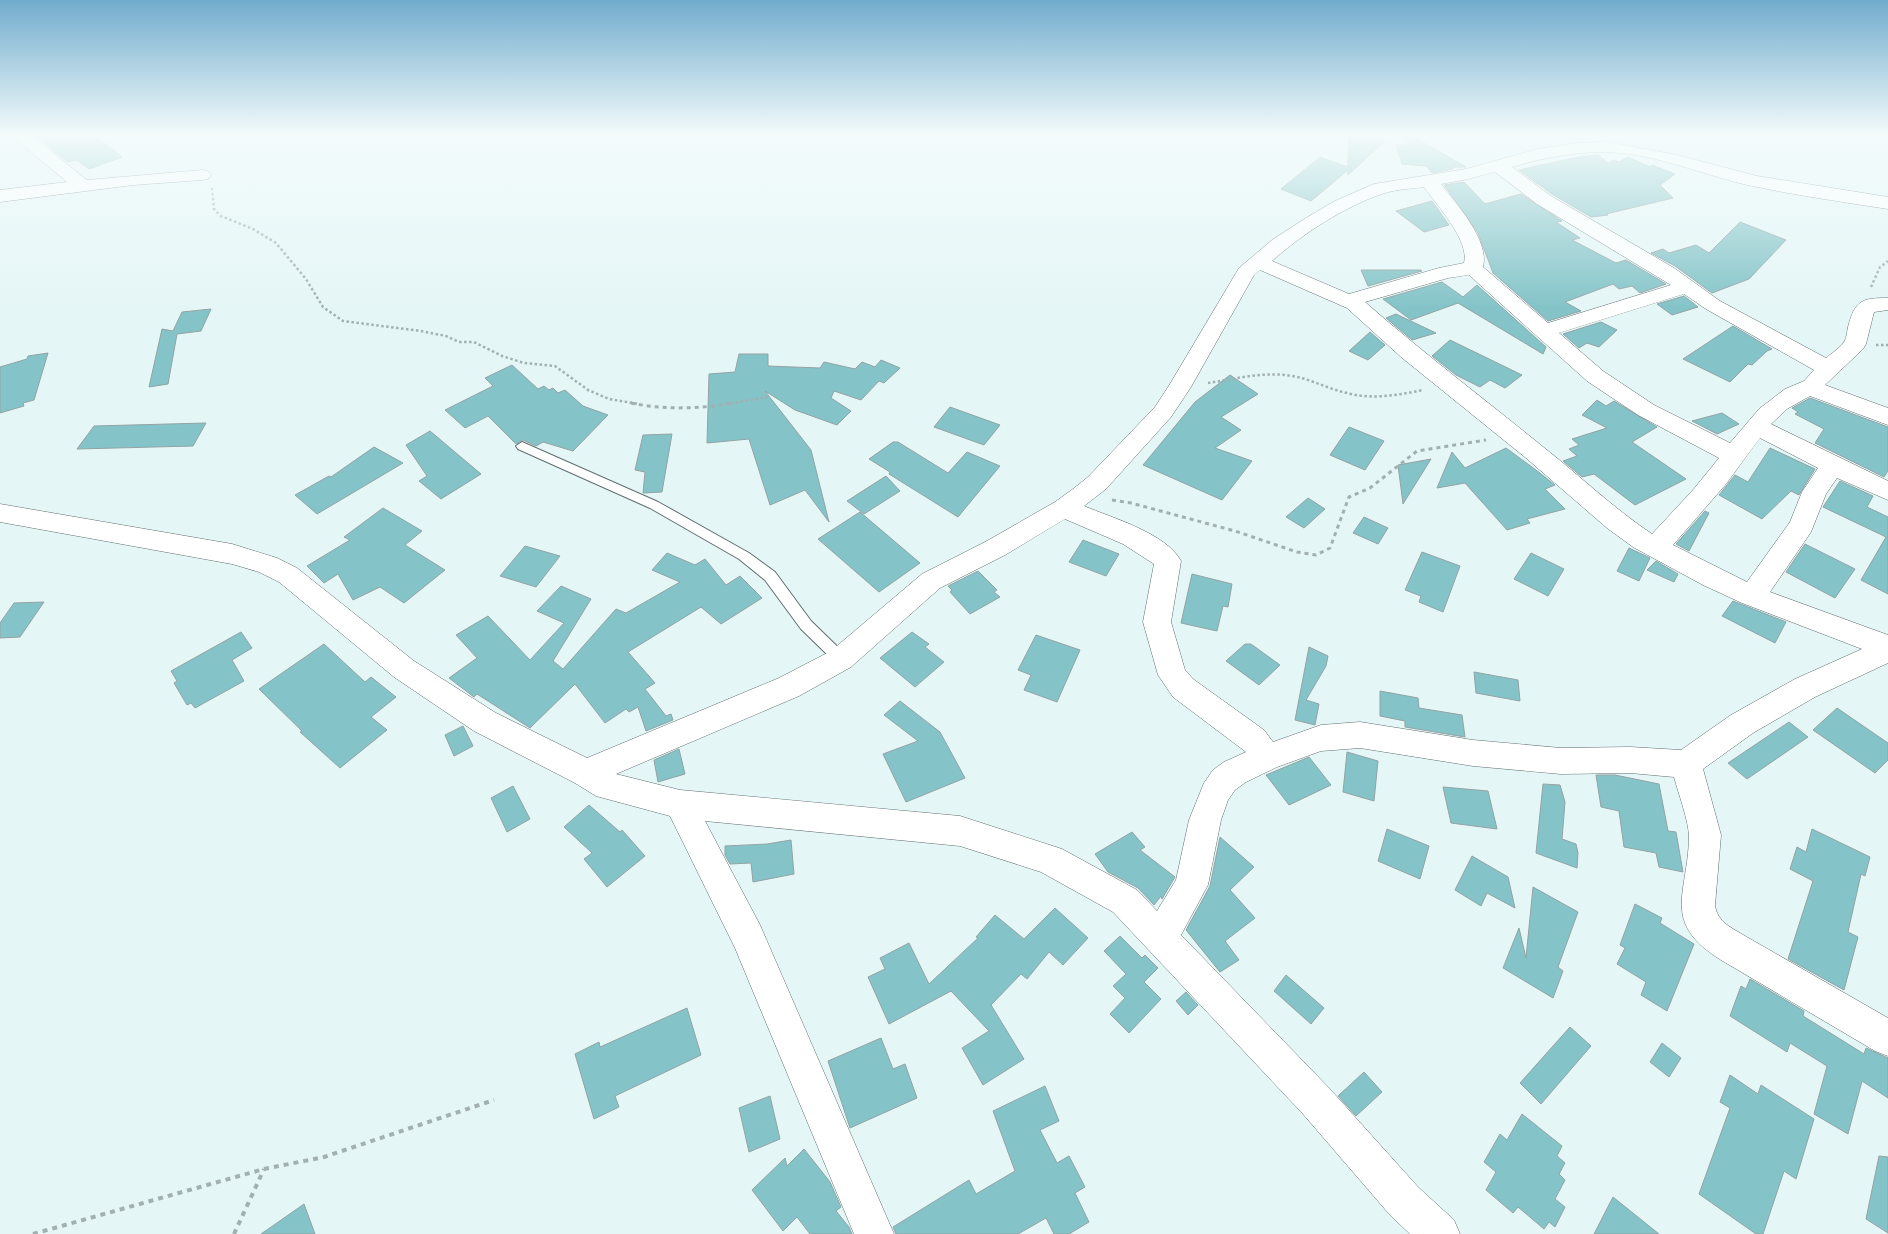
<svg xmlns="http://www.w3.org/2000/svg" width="1888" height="1234" font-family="'Golos Text',sans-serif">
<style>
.building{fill:#84c4c8;stroke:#93a3a4}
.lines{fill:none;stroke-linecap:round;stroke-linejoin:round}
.lane-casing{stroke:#606e6f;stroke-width:2}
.street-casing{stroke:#606e6f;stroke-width:1}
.path-far2{stroke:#a2b0b1;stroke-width:2.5;stroke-dasharray:2.5 2.5;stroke-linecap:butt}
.path-far1{stroke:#a2b0b1;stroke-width:3;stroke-dasharray:4 4;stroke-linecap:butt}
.path{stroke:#a2b0b1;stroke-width:4;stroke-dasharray:5 5;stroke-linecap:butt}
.lane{fill:#fff;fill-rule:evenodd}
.street{fill:#fff;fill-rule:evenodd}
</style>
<rect width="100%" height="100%" fill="#e5f6f7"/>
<g class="building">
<path d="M33,134H93L122,157L89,169L77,160L68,162Z"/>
<path d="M1399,134H1409L1466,167H1451L1453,169L1432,173L1426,166L1402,164L1396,145H1409Z"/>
<path d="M1349,136L1385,141L1348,175V170L1311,201L1281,189L1320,157L1348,167Z"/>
<path d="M1598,155L1608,163L1614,160L1619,162L1628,157L1650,167L1652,165L1675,174L1660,185L1673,198L1606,214L1608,215L1591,217L1552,194L1519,170L1578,157Z"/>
<path d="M1464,182L1485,204L1521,194L1562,221L1556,222L1580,238L1572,240L1616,263L1626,260L1666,284L1640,293L1632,286L1619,289L1613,284L1565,302L1581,311L1548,321L1493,273L1478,233L1444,185Z"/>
<path d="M1432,201L1449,225L1424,232L1396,211Z"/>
<path d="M1740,222L1786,240L1749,279L1712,293L1675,266L1651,253L1663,249L1669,253L1696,245L1709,253Z"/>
<path d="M1361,270H1421L1422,271L1368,286Z"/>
<path d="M1442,282L1463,297L1477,285L1546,347L1543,354L1458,303L1411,320L1383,299Z"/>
<path d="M1684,296L1698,307L1672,315L1657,304Z"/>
<path d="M211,309L201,331L177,334L168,384L149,387L162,329L173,331L182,312Z"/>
<path d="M1396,314L1436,333L1412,340L1386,318Z"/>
<path d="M1601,322L1617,330L1599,347L1587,343L1579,348L1563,334Z"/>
<path d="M1733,326L1772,349L1767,351L1752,365L1748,364L1730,382L1683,359Z"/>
<path d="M1370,332L1385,345L1368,360L1349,351Z"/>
<path d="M1450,340L1522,375L1505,388L1490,380L1480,387L1456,375L1432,356Z"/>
<path d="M48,353L34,400L23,403L24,406L0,413V367L27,359L28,356Z"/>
<path d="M739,354H768V366L820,368L824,362L855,369L862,362L875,367L881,360L900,368L884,383L879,381L861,400L834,391L831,398L851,411L837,425L795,410L765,391L811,450L829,522L805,490L770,505L749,439L707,443L709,374L735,372Z"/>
<path d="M512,365L538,389L544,386L549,390L553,388L558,393L565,390L583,406L608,415L573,451L543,442L536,446L523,440L516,444L488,416L465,428L445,410L493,386L485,378Z"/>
<path d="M1230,375L1258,394L1221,417L1241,430L1215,448L1252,461L1222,500L1143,465L1195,402Z"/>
<path d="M1810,398L1888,427V471L1884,477L1815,443L1824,429L1795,414L1798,412L1792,408Z"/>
<path d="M1597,400L1606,406L1614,401L1657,427L1632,442L1686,479L1635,505L1594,474L1582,477L1563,461L1577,456L1569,449L1579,445L1572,439L1607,428L1582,415Z"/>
<path d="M950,407L1000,425L984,445L934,427Z"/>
<path d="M1722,413L1739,424L1717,434L1692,421Z"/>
<path d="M206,423L193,446L77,449L94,426Z"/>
<path d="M1349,427L1384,441L1365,470L1330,455Z"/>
<path d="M430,431L481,474L441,499L419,481L427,476L406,445Z"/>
<path d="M672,434L662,492L643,493L645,472L635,470L643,435Z"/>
<path d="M893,442H898L948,473L967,452L1000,466L958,517L889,474L890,472L869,459Z"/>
<path d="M374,447L403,463L317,514L295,495L329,476L331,477Z"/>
<path d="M1506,448L1536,470L1555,485L1545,489L1565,509L1527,519L1530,523L1507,530L1465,483L1437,488L1452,452L1465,468Z"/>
<path d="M1770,448L1815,469L1799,495L1791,491L1762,519L1719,495L1735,475L1748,482Z"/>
<path d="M1431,459L1403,504L1398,465Z"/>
<path d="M886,476L900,491L864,514L847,501Z"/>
<path d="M1840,481L1873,496L1867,507L1888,517V594L1861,580L1886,537L1823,507Z"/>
<path d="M1308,498L1325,509L1304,528L1286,517Z"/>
<path d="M383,508L422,531L405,545L445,570L404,603L380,587L353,600L338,574L324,583L307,566L350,540L344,537Z"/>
<path d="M1705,511L1709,513L1689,551L1676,544Z"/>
<path d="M860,512L920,563L879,592L818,539Z"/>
<path d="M1364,517L1388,528L1378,544L1353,533Z"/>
<path d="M1083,540L1119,554L1106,576L1069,562Z"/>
<path d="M1805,544L1855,569L1835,598L1786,572Z"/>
<path d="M525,546L560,556L536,587L500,576Z"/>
<path d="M1629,548L1650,558L1639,581L1617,571Z"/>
<path d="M1422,552L1460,566L1443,612L1419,602L1421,596L1405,590Z"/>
<path d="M667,553L695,565L705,559L726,585L740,576L762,598L721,624L701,607L628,652L655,683L645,689L666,716L671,714L673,720L646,731L638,707L629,712L626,709L605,723L575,684L530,728L477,694L474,697L449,678L477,658L456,635L488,616L530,660L564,623L537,611L561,586L591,599L553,661L563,669L616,609L626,613L680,582L652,570Z"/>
<path d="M1531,553L1564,569L1548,596L1514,579Z"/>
<path d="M1656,561L1678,574L1674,582L1647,570Z"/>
<path d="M978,571L997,590L994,592L1000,597L970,614L950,592L952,590L948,586Z"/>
<path d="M1192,574L1232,584L1228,607L1223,606L1217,631L1181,623Z"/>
<path d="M1733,601L1786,622L1775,643L1722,616Z"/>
<path d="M44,602L20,637L0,638V623L14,603Z"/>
<path d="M241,632L252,648L232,660L244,681L195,708L191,703L187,705L174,683L177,681L171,671Z"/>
<path d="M912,632L929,644L925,647L944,662L915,687L880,658Z"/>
<path d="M1036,635L1080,650L1057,702L1024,690L1031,675L1018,670Z"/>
<path d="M324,644L365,682L371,677L396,697L371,717L387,730L340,768L300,732L302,731L259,689Z"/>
<path d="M1245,644H1251L1280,665L1259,685L1226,661Z"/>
<path d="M1309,647L1328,656L1326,666L1306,700L1319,704L1315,725L1295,720Z"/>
<path d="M1474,672L1518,680L1520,701L1476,693Z"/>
<path d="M1380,691L1418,698L1419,708L1462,715L1465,737L1405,727V721L1380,716Z"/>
<path d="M900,701L940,732L965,778L906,802L883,754L918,741L884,715Z"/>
<path d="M1837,708L1888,743V760L1875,773L1813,730Z"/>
<path d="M1789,722L1808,737L1747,779L1728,763Z"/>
<path d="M463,726L473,746L454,756L445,735Z"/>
<path d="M679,749L685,774L658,782L654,760Z"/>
<path d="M1347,752L1378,761L1374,801L1343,792Z"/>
<path d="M1309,757L1331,785L1289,805L1266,775Z"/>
<path d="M1596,775H1615L1659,784L1668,831L1676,832L1683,872L1659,867L1656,853L1624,847L1619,811L1601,807Z"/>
<path d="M1543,784L1560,785L1565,802L1562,839L1576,844L1578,853L1577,868L1536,853Z"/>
<path d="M513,786L530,819L507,832L491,798Z"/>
<path d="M1443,787L1488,791L1497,829L1451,823Z"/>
<path d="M589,805L620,832L622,830L645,856L607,887L584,859L592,853L564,827Z"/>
<path d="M1387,829L1429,846L1420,879L1378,861Z"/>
<path d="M1812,829L1870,857L1865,876L1861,874L1848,932L1858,937L1844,990L1788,959L1813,881L1790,869L1797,847L1806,852Z"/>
<path d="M1132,832L1145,847L1140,850L1175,877L1162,899L1161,896L1154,905L1138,888L1108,872L1095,854Z"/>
<path d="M1220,837L1254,867L1230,890L1255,918L1225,941L1239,960L1220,972L1186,930L1210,886Z"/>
<path d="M791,840L794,874L753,882L751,863L730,864L725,855V846L767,844Z"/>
<path d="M1472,856L1508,877L1515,908L1487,893L1481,906L1455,890Z"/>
<path d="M1533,887L1578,912L1558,967L1563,971L1553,998L1503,968L1519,928L1526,958Z"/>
<path d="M1635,904L1662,918L1660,923L1694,944L1667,1011L1641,995L1646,982L1617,964L1625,948L1620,945Z"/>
<path d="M1055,908L1088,938L1063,965L1049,952L1027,979L1021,974L991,1005L1024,1059L983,1085L962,1048L989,1031L951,991L889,1024L868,977L885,969L880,958L909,943L929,984L978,938L976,937L995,915L1024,939Z"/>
<path d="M1120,936L1142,958L1145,955L1158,968L1144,982L1161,999L1129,1033L1110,1014L1125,998L1113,986L1126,974L1104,951Z"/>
<path d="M1286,975L1324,1008L1311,1024L1274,991Z"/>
<path d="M1750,979L1804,1011L1803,1016L1864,1054L1866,1048L1888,1058V1098L1862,1081L1848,1134L1814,1114L1827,1066L1790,1043L1787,1052L1730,1016L1741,986L1746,989Z"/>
<path d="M1186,992L1198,1005L1188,1015L1176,1001Z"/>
<path d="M687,1008L701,1055L615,1096L619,1107L594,1119L575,1054L599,1042L600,1047Z"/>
<path d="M1570,1027L1591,1046L1541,1104L1520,1083Z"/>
<path d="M881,1038L893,1069L905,1064L917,1098L850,1128L828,1061Z"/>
<path d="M1662,1043L1681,1058L1669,1077L1650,1062Z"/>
<path d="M1364,1072L1382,1092L1356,1116L1338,1096Z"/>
<path d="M1730,1075L1758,1094L1761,1085L1814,1119L1796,1179L1784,1171L1763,1234H1756L1699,1194L1730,1108L1720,1102Z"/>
<path d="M1045,1086L1059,1121L1040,1130L1057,1163L1069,1156L1085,1187L1075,1193L1089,1222L1069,1234H1054L1046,1218L1018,1234H896L893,1227L969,1180L976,1194L1015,1171L993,1111Z"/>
<path d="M770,1096L780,1139L749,1152L739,1108Z"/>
<path d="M1522,1114L1562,1146L1557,1156L1565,1163L1559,1174L1565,1180L1555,1199L1565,1207L1555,1227L1549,1222L1544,1229L1518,1207L1513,1213L1486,1190L1496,1172L1484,1162L1500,1134L1507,1140Z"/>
<path d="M804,1149L830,1182L841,1207L836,1211L849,1227L852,1234H810L797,1217L783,1231L752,1190L785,1158L787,1166Z"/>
<path d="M1879,1156L1888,1157V1233L1866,1219Z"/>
<path d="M1613,1197L1659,1234H1594Z"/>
<path d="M304,1204L315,1234H261Z"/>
</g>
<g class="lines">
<g class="lane-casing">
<path id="lane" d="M522,442L658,502L749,553L775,572L811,621L846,655L848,659L846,663L841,665L836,663L801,629L765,580L739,559L650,508L518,449L516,446Z"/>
</g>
<g class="street-casing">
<g id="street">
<path d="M13,135H31L87,180L202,170L208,171L211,175L208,179L202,180L133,185L0,202V190L67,182L15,139Z"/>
<path d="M1607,142L1677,155L1757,176L1888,197V209C1844,202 1800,196 1757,187C1707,177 1657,153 1605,152C1573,152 1542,158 1512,167L1551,196L1674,268L1720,301L1826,358C1832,353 1840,348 1844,342C1847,338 1847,331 1848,327C1855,300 1862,298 1888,298V310L1874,312L1866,344L1863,349L1825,385L1888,408V425L1810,396L1787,409L1771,424L1888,481V500L1837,478L1826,494L1811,532L1770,592L1888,635V663L1815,697L1753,733L1703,769L1721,835L1715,905C1717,922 1732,928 1745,936L1888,1018V1056L1875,1051L1721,960C1660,922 1688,894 1689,837C1689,822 1678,792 1674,777L1630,773L1561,774L1473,766L1360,748L1321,751L1277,767L1246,782L1235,790L1228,800L1221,820L1208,885L1181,935L1329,1088L1418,1187L1454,1220L1460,1234H1410L1390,1215L1303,1114L1113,912L1041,872L960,846L705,821L760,925L894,1234H854L735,948L670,816L596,796L575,783L474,731L394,677L279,582L259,572L232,564L0,522V504L232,544L277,558L297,568L414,661L496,713L587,758L779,678L831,651L922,574L987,541L1055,502L1073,489L1088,477L1155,407L1170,384L1239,268L1272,240L1306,218L1335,201L1374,184L1466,169L1538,149L1577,143ZM1495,172L1537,204L1671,285L1548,323L1483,267C1490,240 1456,204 1441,184L1468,179ZM1424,187C1436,204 1470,241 1464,263L1439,268L1349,294L1272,261C1302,234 1347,205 1385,193C1397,189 1411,189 1424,187ZM1260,270L1347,308L1401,357L1526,458L1607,528L1633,547L1703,585L1742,603L1862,649L1795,679L1731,715L1681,750L1630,747L1561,748L1473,740L1360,722L1321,725L1273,742L1264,730L1193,679L1185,670L1171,622L1181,561C1166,533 1112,518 1084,506L1106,489L1171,417L1191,387L1254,275ZM1469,275L1587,381L1638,415L1719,458L1693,490L1652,534C1613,508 1579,475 1542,446C1483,398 1422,352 1365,302L1448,278ZM1684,294L1706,309L1814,370L1804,381L1785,389L1759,409L1730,443L1654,405L1603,371L1559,333ZM1760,438L1818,468L1802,492L1790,522L1747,582L1673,545L1726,484ZM1065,519L1123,544L1154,564L1143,622L1158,675L1173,697L1246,752L1224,762L1213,770L1204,783L1189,820L1176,880L1157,911L1137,890L1062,849L960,816L680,790L616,774L799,696L851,667L940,588L1005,555Z"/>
</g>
</g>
<g class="path-far2">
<path d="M212,188L214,209L221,216L253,229L276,243L306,279L323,307L343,321L421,331L446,336L459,342H474L502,356L524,363L555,366L588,390L609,399L639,404"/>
<path d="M1871,287L1880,267L1888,261"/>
<path d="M1876,345H1888"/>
<path d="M1208,383C1235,379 1264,371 1292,376C1311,379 1328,389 1347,393C1372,400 1398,395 1423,390"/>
<path d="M726,404L768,397"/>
</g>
<g class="path-far1">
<path d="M631,403C664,410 700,409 733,403"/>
<path d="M1112,500L1131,503L1235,531L1297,552L1316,555L1330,548L1349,497L1370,488L1417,451L1486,440"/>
</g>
<g class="path">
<path d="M33,1234L264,1169L324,1157L494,1100"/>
<path d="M234,1234L264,1169"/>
</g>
<use href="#lane" class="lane"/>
<use href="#street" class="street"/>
</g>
<linearGradient id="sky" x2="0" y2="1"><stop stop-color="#71accd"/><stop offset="0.44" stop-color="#f3fbfb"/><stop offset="1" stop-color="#f3fbfb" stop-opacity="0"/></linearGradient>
<rect width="1888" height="307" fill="url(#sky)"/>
</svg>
